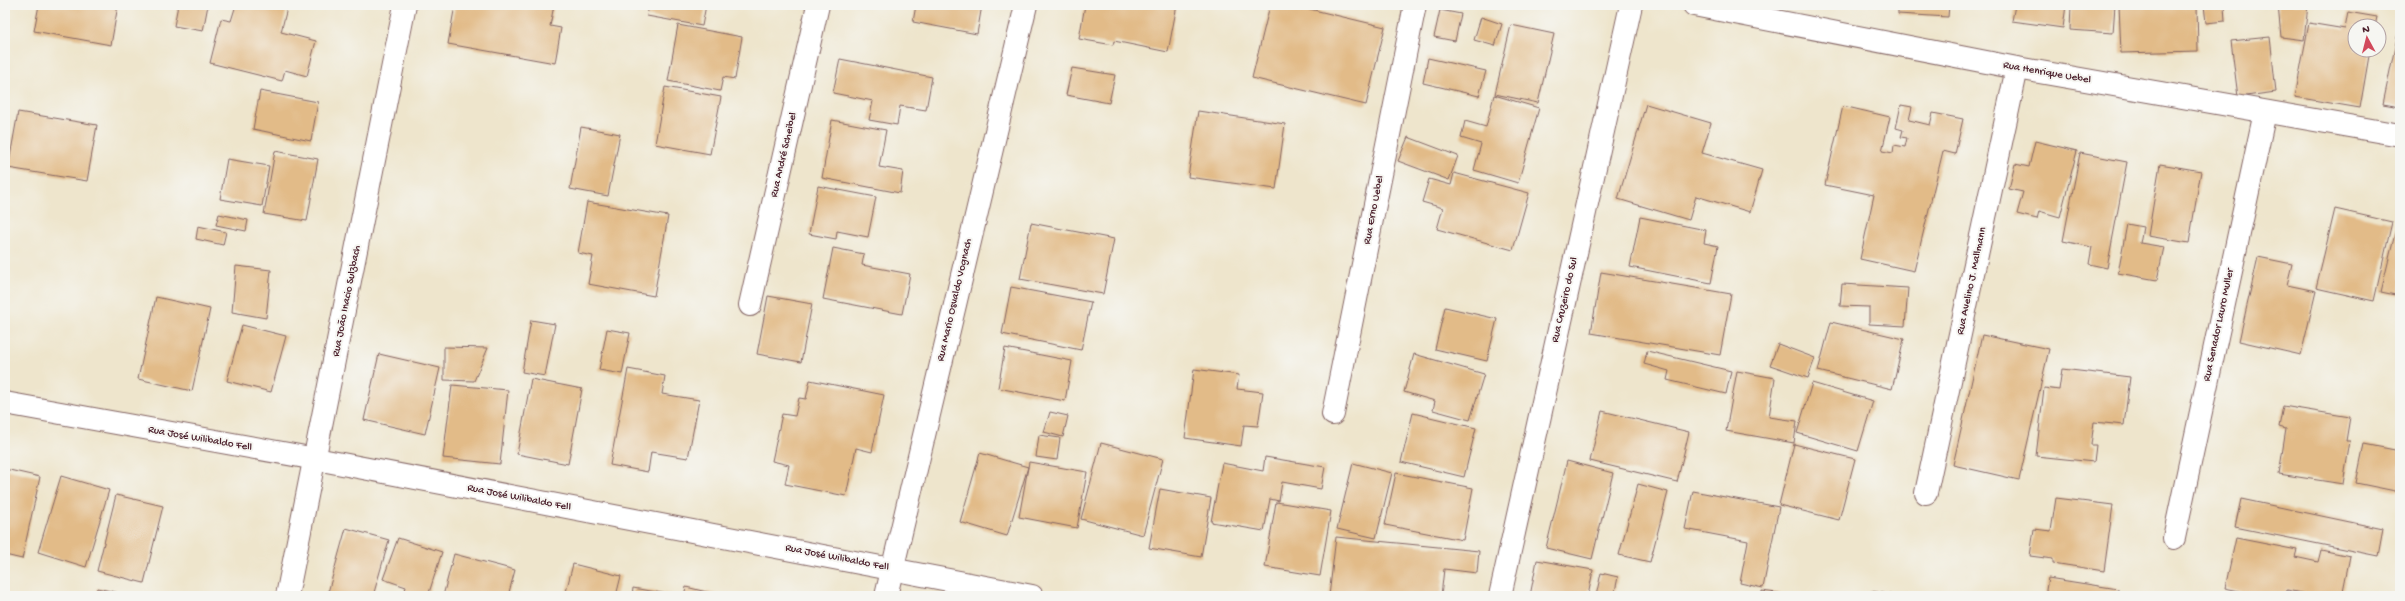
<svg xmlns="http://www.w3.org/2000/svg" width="2405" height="601" font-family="'Gochi Hand',sans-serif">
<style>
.building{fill:#e2bb88}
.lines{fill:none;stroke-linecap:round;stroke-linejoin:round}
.minor-casing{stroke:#836463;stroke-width:24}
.tertiary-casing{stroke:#836463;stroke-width:24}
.minor{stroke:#fff;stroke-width:22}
.tertiary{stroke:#fff;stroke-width:22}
.labels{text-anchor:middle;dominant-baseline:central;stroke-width:4;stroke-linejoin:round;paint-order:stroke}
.street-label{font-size:11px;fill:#4a1f2b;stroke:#f6f6f2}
</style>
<rect width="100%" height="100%" fill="#f6f6f2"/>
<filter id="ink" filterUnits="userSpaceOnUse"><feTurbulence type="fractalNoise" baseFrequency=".025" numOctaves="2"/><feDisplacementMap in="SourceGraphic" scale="8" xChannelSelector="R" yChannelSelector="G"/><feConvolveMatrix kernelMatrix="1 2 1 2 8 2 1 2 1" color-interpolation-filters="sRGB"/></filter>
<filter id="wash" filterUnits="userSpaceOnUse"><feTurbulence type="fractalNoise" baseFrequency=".012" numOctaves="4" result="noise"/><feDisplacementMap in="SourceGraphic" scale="16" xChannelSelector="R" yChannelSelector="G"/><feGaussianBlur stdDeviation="0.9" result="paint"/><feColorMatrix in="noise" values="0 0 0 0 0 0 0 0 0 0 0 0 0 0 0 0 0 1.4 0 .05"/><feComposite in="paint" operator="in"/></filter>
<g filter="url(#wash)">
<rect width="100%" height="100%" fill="#eee5cc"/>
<g id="blocks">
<g class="building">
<path d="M39,5H118L111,45L34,31Z"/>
<path d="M178,5H208L203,31L174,26Z"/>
<path d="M236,5H274L287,8L281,32L316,41L307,76L285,70L282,81L210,63L221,19L231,21Z"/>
<path d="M455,5H554L550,26L561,28L555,63L448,44Z"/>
<path d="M649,5H706L702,26L647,16Z"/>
<path d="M916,5H982L977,34L913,22Z"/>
<path d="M1085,5H1177L1168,52L1114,41L1113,45L1079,39Z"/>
<path d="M1270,5H1293L1385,27L1366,105L1252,78Z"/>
<path d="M1898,5H1949L1948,17L1898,14Z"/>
<path d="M2015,5H2066L2063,28L2012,21Z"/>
<path d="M2071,5H2115L2113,33L2070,30Z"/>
<path d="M2119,5H2197L2198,51L2121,53Z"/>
<path d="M2204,5H2224L2225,21L2206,23Z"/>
<path d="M2278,5H2308L2304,40L2281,37Z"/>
<path d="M1440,10L1461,14L1455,41L1434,37Z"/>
<path d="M2348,12L2377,17L2375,26H2355V50H2370L2360,108L2295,97L2309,23L2345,29Z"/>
<path d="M1481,17L1502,24L1495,46L1474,40Z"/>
<path d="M2400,23V107L2383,104Z"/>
<path d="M678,25L742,37L735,79L723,77L720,91L668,81Z"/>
<path d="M1511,25L1554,34L1538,103L1495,94Z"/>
<path d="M2270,37L2276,92L2238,97L2231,41Z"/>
<path d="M1428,58L1486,71L1479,96L1423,83Z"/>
<path d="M840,59L932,77L926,110L900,106L897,125L869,120L873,101L833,93Z"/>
<path d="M1072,68L1115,75L1109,103L1066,95Z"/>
<path d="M665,87L721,97L710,154L655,144Z"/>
<path d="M260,91L318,102L311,141L253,129Z"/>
<path d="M1494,95L1539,108L1518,183L1474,170L1481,144L1461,138L1465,121L1486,127Z"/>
<path d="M1646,104L1711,123L1702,153L1762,170L1750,212L1696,196L1689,220L1618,199Z"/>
<path d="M1901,105L1912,107L1909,120L1930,125L1933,113L1963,119L1955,154L1943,151L1914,271L1860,259L1874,195L1825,185L1843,106L1890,117L1882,151L1893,153L1894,145L1905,147L1907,138L1901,137L1903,130L1896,128Z"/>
<path d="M1198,111L1285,124L1276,189L1188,177Z"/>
<path d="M18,112L97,125L87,181L8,168Z"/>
<path d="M832,120L886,130L879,167L903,171L900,193L822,178Z"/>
<path d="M581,127L620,134L608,196L570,189Z"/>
<path d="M1408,137L1458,156L1449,180L1398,161Z"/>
<path d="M2035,141L2077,151L2060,217L2039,211L2037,219L2017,214L2023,192L2009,189L2015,164L2029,167Z"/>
<path d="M275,151L318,159L307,221L264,214Z"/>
<path d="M2080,153L2127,162L2107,268L2089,264L2092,247L2063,241Z"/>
<path d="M227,159L269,166L262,206L220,199Z"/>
<path d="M2160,164L2201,171L2189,243L2148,236Z"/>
<path d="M1454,173L1529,193L1513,250L1437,229L1443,208L1422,202L1429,179L1451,185Z"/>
<path d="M818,186L876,197L868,237L837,231L836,239L809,234Z"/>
<path d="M587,202L668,216L654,296L588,284L593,256L578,253Z"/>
<path d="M2335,209L2392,222L2374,301L2316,288Z"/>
<path d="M219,214L248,220L246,231L216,225Z"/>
<path d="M1640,217L1706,230L1704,243L1718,246L1711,283L1630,267Z"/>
<path d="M2398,221H2400V296L2381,292Z"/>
<path d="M1031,223L1114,239L1103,294L1020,279Z"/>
<path d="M2127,224L2143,227L2140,243L2164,247L2157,280L2118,273Z"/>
<path d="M198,226L226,232L223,245L196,239Z"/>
<path d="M833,248L864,254L862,265L910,274L902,314L823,299Z"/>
<path d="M2258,257L2292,264L2287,285L2316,291L2301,355L2239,341Z"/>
<path d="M236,266L271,270L266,318L232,312Z"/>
<path d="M1601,272L1731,294L1720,355L1591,333Z"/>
<path d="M1842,284L1908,288L1905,326L1869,324V307L1840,306Z"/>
<path d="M1011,287L1091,302L1081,350L1002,334Z"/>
<path d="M768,296L812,304L801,362L757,354Z"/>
<path d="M156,297L210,309L192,391L138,379Z"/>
<path d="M1445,307L1497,319L1487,361L1435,349Z"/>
<path d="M531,320L555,324L545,376L522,372Z"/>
<path d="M1831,322L1904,339L1892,389L1818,371Z"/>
<path d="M242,325L286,336L271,392L227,381Z"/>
<path d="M607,329L630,333L622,374L599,370Z"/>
<path d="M1982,335L2049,349L2019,480L1953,465Z"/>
<path d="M1778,344L1815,358L1808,378L1770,365Z"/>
<path d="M444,347L488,348L474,381L444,380Z"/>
<path d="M1005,348L1072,361L1065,401L998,388Z"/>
<path d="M1647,351L1731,371L1726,394L1667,380L1669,371L1644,364Z"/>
<path d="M379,354L440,368L425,434L364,420Z"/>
<path d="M1414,354L1484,374L1470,420L1433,410L1435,401L1404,392Z"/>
<path d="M628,369L665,376L662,394L699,400L688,458L651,452L648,472L610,465Z"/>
<path d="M1194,369L1239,375L1237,389L1263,392L1258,426L1244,425L1241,446L1185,438Z"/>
<path d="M2062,369L2130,377L2124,425L2094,422L2091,445H2096L2094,462L2036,456L2044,388L2059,390Z"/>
<path d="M1737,371L1775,378L1769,417L1797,421L1794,443L1726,431Z"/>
<path d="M531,379L582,389L568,464L517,454Z"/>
<path d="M810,380L884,395L872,452L856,448L846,496L785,484L789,465L772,461L782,414L795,416L799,398L806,399Z"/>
<path d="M1812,383L1873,401L1858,451L1797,433Z"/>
<path d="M452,385L508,390L500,464L443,458Z"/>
<path d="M2283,406L2350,417L2346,441H2350L2343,484L2279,474L2286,429L2279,427Z"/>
<path d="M1602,411L1689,432L1677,482L1590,461Z"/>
<path d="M1050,412L1068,416L1063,437L1044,432Z"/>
<path d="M1413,413L1476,428L1464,477L1401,462Z"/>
<path d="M1039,435L1060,438L1057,460L1036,457Z"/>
<path d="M1101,443L1163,459L1143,535L1081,519Z"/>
<path d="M1794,444L1855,459L1839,520L1779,505Z"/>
<path d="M2364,444L2400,451V492L2356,483Z"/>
<path d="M980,453L1028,467L1007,536L960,522Z"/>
<path d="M1265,457L1325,467L1321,489L1282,482L1279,501L1270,499L1264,531L1211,522L1222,463L1263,471Z"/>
<path d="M1567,461L1613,473L1592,559L1546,548Z"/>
<path d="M1029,462L1087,472L1077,528L1019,517Z"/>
<path d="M1353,463L1392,473L1376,538L1337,529Z"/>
<path d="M5,469L40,477L22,559L5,555Z"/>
<path d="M1396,473L1473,488L1463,540L1385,525Z"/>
<path d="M61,476L109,490L86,567L38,552Z"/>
<path d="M1638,484L1668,492L1650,562L1619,555Z"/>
<path d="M1160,489L1211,498L1201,557L1149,548Z"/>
<path d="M1693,491L1779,507L1763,588L1740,583L1748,541L1685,529Z"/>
<path d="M116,495L163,506L144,583L97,571Z"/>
<path d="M2056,498L2113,505L2104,571L2053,563V559L2030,556L2034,529L2051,531Z"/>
<path d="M2241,499L2383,529L2378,556L2235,527Z"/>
<path d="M1276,502L1331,511L1320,576L1265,567Z"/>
<path d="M346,528L389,540L373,596H327Z"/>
<path d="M1336,537L1479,551L1477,573L1444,569L1441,596H1329Z"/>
<path d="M398,538L442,552L428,596H403L406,587L383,579Z"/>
<path d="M2236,538L2297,550L2295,557L2318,562L2321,550L2350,556L2342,596H2315L2287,590L2286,596H2262L2225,588Z"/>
<path d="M454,554L515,570L508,596H443Z"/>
<path d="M1537,560L1593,570L1588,596H1530Z"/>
<path d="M573,564L621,576L616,596H565Z"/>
<path d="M1601,573L1618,577L1614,596H1596Z"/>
<path d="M2048,578L2118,589L2117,596H2045Z"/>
<path d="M686,587L719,595V596H684Z"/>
<path d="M97,588L128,595V596H95Z"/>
<path d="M633,588L673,595V596H632Z"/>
<path d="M1762,591L1791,595V596H1762Z"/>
<path d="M1871,591L1894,595V596H1870Z"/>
</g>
</g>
</g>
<g filter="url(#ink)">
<use href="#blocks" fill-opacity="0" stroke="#836463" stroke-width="1"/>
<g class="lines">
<g class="minor-casing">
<g id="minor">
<path d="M750,305L818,5"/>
<path d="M5,403L316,459L1032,596"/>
<path d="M1333,414L1415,5"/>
<path d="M1926,493L2017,68"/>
<path d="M2174,538L2265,112"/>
<path d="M886,596L1026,5"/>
<path d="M1500,596L1631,5"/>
</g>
</g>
<g class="tertiary-casing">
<g id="tertiary">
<path d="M1694,5L2017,68L2400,135"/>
<path d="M287,596L405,5"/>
</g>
</g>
<use href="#minor" class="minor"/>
<use href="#tertiary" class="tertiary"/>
</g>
</g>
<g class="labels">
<g class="street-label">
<text transform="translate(2047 73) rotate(10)">Rua Henrique Uebel</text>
<text transform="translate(784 155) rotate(-77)">Rua André Scheibel</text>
<text transform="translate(1374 210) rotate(-79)">Rua Erno Uebel</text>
<text transform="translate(1972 281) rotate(-78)">Rua Avelino J. Mallmann</text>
<text transform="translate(955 300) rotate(-77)">Rua Mario Osvaldo Vognach</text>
<text transform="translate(1565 300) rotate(-77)">Rua Cruzeiro do Sul</text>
<text transform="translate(347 301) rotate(-79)">Rua João Inacio Sulzbach</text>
<text transform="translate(2219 325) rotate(-78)">Rua Senador Lauro Muller</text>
<text transform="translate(200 439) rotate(10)">Rua José Wilibaldo Fell</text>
<text transform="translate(519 498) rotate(11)">Rua José Wilibaldo Fell</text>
<text transform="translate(837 558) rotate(11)">Rua José Wilibaldo Fell</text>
</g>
</g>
<rect width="2405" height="601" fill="none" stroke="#f6f6f2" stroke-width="20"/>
<g transform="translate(2367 38) rotate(353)"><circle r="19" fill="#f6f6f2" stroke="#b1a0a2"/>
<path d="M0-3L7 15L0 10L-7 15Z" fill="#d1495b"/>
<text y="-6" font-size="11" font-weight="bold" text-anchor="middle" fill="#4a1f2b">N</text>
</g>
</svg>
